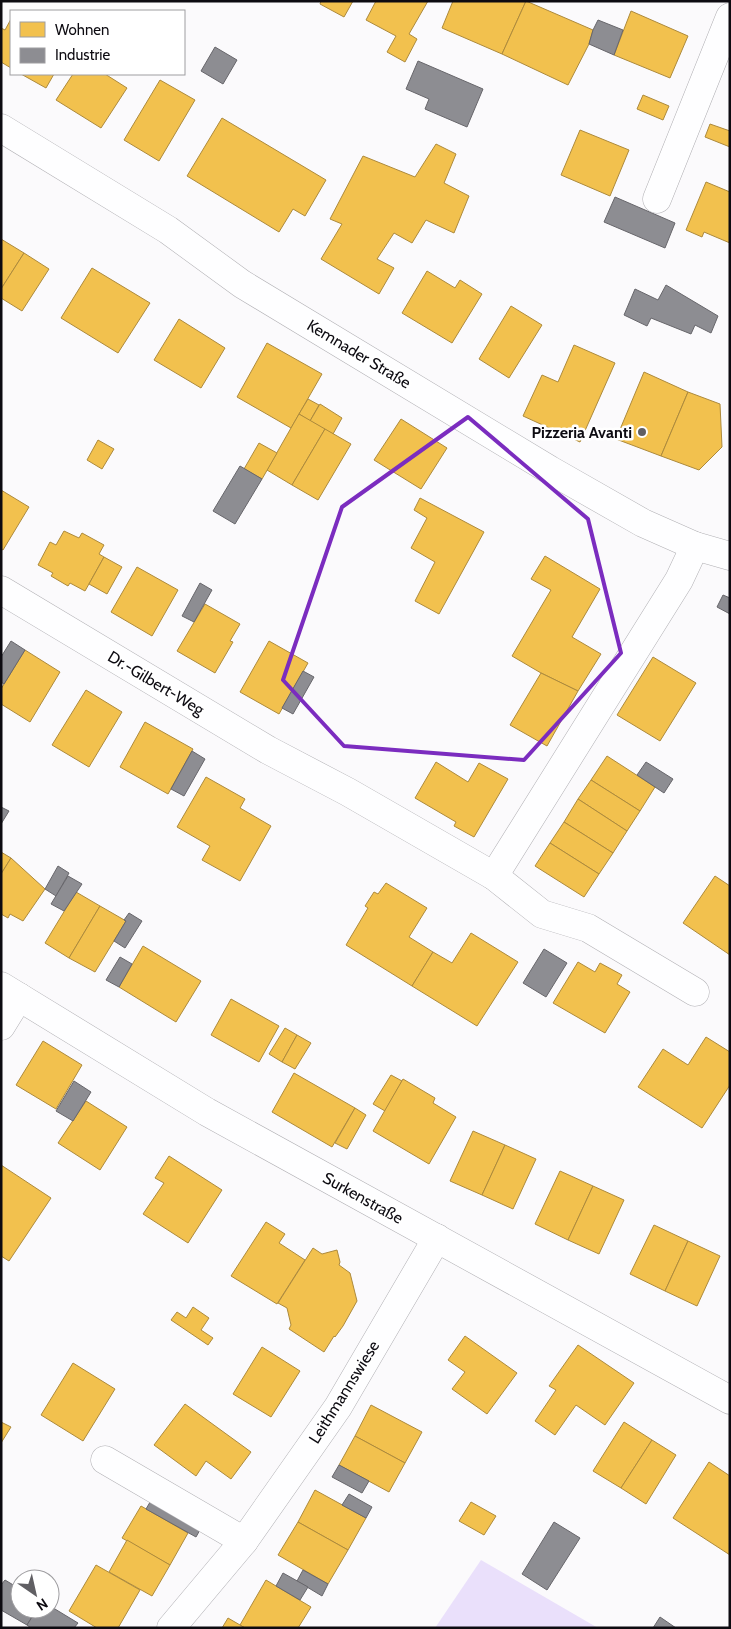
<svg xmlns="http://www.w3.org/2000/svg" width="731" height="1629" font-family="Cabin,sans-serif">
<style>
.green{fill:#eae0fb}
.homes{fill:#f2c14e;stroke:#ad8a3c}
.industry{fill:#8d8d92;stroke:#67666b}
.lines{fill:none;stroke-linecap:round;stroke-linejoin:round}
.minor-casing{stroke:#b1b0b4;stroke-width:29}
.major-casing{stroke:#b1b0b4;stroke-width:29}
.minor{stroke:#fefeff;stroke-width:28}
.major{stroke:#fefeff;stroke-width:28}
.marked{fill:none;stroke:#7b2cbf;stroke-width:4;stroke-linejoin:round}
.poi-dot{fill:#605f63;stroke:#fff;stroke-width:2}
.labels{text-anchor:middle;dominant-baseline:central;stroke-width:5;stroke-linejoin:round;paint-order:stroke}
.street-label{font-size:16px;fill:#0d0b11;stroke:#fff}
.poi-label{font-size:16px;font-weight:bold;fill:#0d0b11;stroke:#fff;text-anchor:end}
</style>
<rect width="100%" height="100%" fill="#fbfafc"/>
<path class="green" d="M481,1560L598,1628H435Z"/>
<g class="homes">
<path d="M321,1H353L344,17L320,4Z"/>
<path d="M376,1H428L409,34L417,39L405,62L387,52L396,36L366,20Z"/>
<path d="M453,1H526L502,54L442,28Z"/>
<path d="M526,1L593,30L589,44L568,85L502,54Z"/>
<path d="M631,11L688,36L670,78L614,55Z"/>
<path d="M11,19V68L1,62V28L5,30Z"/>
<path d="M21,74H54L46,88Z"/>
<path d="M73,74H105L127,88L101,128L56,100Z"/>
<path d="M160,80L195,100L159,161L124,140Z"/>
<path d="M643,95L669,106L663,120L637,109Z"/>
<path d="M222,118L326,180L305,216L293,209L279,232L187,176Z"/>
<path d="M710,124L730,131V147L705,137Z"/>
<path d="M580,130L629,150L610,196L561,175Z"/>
<path d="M436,144L456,154L444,183L469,196L454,233L426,220L412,243L394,233L377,259L394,268L379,294L321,259L342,224L330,219L363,156L415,177Z"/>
<path d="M706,182L730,192V243L704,232L702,237L686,230Z"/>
<path d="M1,239L24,253L1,289Z"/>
<path d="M24,253L49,269L22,311L1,298V289Z"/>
<path d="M92,268L150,303L118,353L61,318Z"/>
<path d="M427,271L455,288L460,280L482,294L452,343L402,313Z"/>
<path d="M511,306L542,325L509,378L479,359Z"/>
<path d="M179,319L225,348L201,388L154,360Z"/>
<path d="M267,343L322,374L291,428L237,397Z"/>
<path d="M574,345L615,363L580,442L523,416L542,375L558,382Z"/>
<path d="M644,372L688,392L661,456L616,439Z"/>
<path d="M688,392L720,404L722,447L699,470L661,456Z"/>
<path d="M308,399L319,405L310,421L299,414Z"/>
<path d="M320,404L342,418L333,434L310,421Z"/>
<path d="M299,414L325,429L292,485L267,470Z"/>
<path d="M401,419L447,448L421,489L374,460Z"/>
<path d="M325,429L351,444L318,500L292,485Z"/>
<path d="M98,440L114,449L102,469L87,460Z"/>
<path d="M259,443L277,453L262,479L244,469Z"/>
<path d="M1,490L29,507L3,550L1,549Z"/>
<path d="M420,498L484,532L439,614L415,601L435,562L411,548L427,518L414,510Z"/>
<path d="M64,531L79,538L82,533L104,545L99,554L104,557L85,591L70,583L68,586L51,576L53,573L38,565L50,542L56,545Z"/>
<path d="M545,556L600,589L572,637L601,654L578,691L541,673L512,656L551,590L531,579Z"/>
<path d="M104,557L122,567L107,594L89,584Z"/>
<path d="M137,567L178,590L152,636L111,612Z"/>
<path d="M205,604L240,624L230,641L233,642L215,673L177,651Z"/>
<path d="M269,641L308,663L279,714L240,692Z"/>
<path d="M25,650L60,672L30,722L1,704V689Z"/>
<path d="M653,657L696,683L660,741L617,715Z"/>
<path d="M541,673L578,691L547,746L510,725Z"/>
<path d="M86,690L122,712L89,767L52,745Z"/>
<path d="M145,722L193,749L168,794L120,767Z"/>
<path d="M607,756L655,787L640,811L591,780Z"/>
<path d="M436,762L468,782L479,763L508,779L474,837L454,826L456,822L415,798Z"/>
<path d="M206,777L245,799L240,808L271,826L240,881L202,860L210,846L177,827Z"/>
<path d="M591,780L640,811L627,831L578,799Z"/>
<path d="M578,799L627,831L613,853L564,822Z"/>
<path d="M564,822L613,853L599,874L550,843Z"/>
<path d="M550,843L599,874L584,897L535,866Z"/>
<path d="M1,852L11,858L1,874Z"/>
<path d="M11,858L45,889L23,921L10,914L8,918L1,914V874Z"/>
<path d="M715,876L730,886V955L683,923Z"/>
<path d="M386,883L427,908L409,937L433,952L412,986L346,945L368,908L365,906L374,892L378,894Z"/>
<path d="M76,892L100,906L69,958L45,943Z"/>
<path d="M100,906L126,921L95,972L69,958Z"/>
<path d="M471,933L518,962L477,1026L412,986L433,952L452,963Z"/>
<path d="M143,946L201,981L176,1022L119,987Z"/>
<path d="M578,962L595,972L600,963L622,975L617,984L630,992L605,1033L553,1003Z"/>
<path d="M231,999L279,1026L259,1062L211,1035Z"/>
<path d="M285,1028L297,1035L282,1062L269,1054Z"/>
<path d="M297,1035L311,1043L295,1069L282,1062Z"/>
<path d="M706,1037L730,1052V1085L702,1128L638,1087L663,1049L688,1065Z"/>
<path d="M43,1041L82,1065L56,1109L16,1085Z"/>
<path d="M294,1073L355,1108L332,1147L272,1112Z"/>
<path d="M391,1075L402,1081L385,1111L373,1104Z"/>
<path d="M403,1079L435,1098L433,1103L456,1117L429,1164L373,1131Z"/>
<path d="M86,1101L127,1127L100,1170L58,1143Z"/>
<path d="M355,1108L366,1115L347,1149L335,1143Z"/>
<path d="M473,1131L505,1145L482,1195L450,1181Z"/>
<path d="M505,1145L536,1159L513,1209L482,1195Z"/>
<path d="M169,1156L222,1190L188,1243L143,1214L164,1183L155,1178Z"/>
<path d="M1,1165L51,1198L9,1261L1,1256Z"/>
<path d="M560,1171L593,1186L568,1240L535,1224Z"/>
<path d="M593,1186L624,1200L599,1254L568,1240Z"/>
<path d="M266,1222L285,1234L279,1243L305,1260L277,1304L231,1276Z"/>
<path d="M654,1225L688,1241L665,1291L630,1274Z"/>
<path d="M688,1241L720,1256L697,1306L665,1291Z"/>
<path d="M313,1248L322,1254L337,1250L340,1262L339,1265L350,1273L357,1301L343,1326L335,1337L334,1336L324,1352L289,1329L291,1325L287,1308L278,1303Z"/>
<path d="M193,1307L209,1318L201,1330L213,1338L208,1345L171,1320L177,1312L186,1318Z"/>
<path d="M465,1336L517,1373L487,1414L452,1389L465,1372L448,1360Z"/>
<path d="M578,1345L634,1383L605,1425L576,1405L555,1435L535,1421L556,1390L549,1386Z"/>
<path d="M262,1347L300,1371L271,1417L233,1394Z"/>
<path d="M73,1363L115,1389L83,1441L41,1415Z"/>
<path d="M185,1404L251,1452L231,1479L206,1461L196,1476L154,1445Z"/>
<path d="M371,1405L422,1432L405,1463L355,1436Z"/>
<path d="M1,1422L11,1427L1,1443Z"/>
<path d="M624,1422L652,1440L621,1488L593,1471Z"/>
<path d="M355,1436L405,1463L389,1492L339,1465Z"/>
<path d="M652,1440L676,1455L646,1504L621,1488Z"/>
<path d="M709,1462L730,1476V1555L673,1518Z"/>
<path d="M315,1490L366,1518L348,1550L298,1522Z"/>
<path d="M471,1502L496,1516L484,1535L459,1521Z"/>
<path d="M141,1506L188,1533L170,1565L122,1538Z"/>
<path d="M298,1522L348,1550L328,1584L278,1555Z"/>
<path d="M127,1540L170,1565L152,1596L109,1572Z"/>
<path d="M96,1565L140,1590L118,1628H97L69,1611Z"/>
<path d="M266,1580L311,1607L298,1628H245L240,1625Z"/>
<path d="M228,1618L240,1625L245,1628H222Z"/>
</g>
<g class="industry">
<path d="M598,20L623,30L614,55L589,44L593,30Z"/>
<path d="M215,47L237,60L223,84L201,71Z"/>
<path d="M418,61L483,89L467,127L425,109L429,99L406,89Z"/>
<path d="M615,197L675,223L665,248L604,222Z"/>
<path d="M666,285L718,316L711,333L695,325L691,334L651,318L647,326L624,315L635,289L658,300Z"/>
<path d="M240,466L262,479L235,524L213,511Z"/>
<path d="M200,583L212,590L194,622L182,616Z"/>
<path d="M723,595L730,598V614L717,607Z"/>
<path d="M11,641L25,650L4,684L1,682V657Z"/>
<path d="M303,671L314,677L293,714L282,708Z"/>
<path d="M192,751L205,759L184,796L171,789Z"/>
<path d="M646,762L673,779L664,793L637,775Z"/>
<path d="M1,807L9,811L1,824Z"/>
<path d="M58,866L69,873L56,896L45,889Z"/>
<path d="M68,876L82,884L64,911L51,904Z"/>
<path d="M129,913L142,921L125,948L114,941L126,921L124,920Z"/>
<path d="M544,949L567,963L546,997L523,983Z"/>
<path d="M120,957L132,964L119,987L106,980Z"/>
<path d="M74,1081L91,1092L73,1121L56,1111Z"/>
<path d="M339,1465L369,1481L362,1493L332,1477Z"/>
<path d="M156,1492L205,1521L196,1537L146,1509Z"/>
<path d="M349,1494L372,1507L366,1518L342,1505Z"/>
<path d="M554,1522L580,1538L547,1590L522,1574Z"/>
<path d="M303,1570L328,1584L322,1596L297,1581Z"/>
<path d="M283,1573L308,1587L300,1600L276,1586Z"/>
<path d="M5,1580L20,1589V1609H37L27,1625L1,1610V1585Z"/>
<path d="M50,1606L78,1623L74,1628H31L27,1625L37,1609H50Z"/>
<path d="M660,1617L676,1628H653Z"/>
</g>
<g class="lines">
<g class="minor-casing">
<g id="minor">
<path d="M657,199L730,17"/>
<path d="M1,590L268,750L348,792L494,876L542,914L588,928L695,992"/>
<path d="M494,876L679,580L695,546"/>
<path d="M1,986L207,1112L730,1400"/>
<path d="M1,1026L19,997"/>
<path d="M105,1460L244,1541"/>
<path d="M171,1628L244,1541L338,1407L437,1238"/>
</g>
</g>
<g class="major-casing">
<path id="major" d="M1,128L168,230L242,284L550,470L643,523L695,546L730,556"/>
</g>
<use href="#minor" class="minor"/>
<use href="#major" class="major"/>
</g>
<path class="marked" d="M468,417L588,519L621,653L524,760L344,746L283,680L342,507Z"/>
<circle class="poi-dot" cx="642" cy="432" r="5"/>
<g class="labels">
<g class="street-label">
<text transform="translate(359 354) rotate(31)">Kemnader Straße</text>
<text transform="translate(156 683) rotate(31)">Dr.-Gilbert-Weg</text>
<text transform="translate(363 1198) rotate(29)">Surkenstraße</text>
<text transform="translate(344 1392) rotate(-58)">Leithmannswiese</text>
</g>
<g class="poi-label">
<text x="632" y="432">Pizzeria Avanti</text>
</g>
</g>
<rect width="731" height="1629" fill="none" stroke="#0d0b11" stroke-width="5"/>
<rect x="10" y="10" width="175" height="65" fill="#ffffff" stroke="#9e9da0"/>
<rect x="20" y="22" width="25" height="15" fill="#f2c14e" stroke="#9e9da0"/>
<text x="55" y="35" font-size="15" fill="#0d0b11">Wohnen</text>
<rect x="20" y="48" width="25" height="15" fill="#8d8d92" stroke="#9e9da0"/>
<text x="55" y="60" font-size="15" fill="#0d0b11">Industrie</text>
<g transform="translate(35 1594) rotate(146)"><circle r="24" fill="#ffffff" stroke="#9e9da0"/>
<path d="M0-4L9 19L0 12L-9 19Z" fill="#605f63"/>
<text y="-8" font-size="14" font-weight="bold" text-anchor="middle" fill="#0d0b11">N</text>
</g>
</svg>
